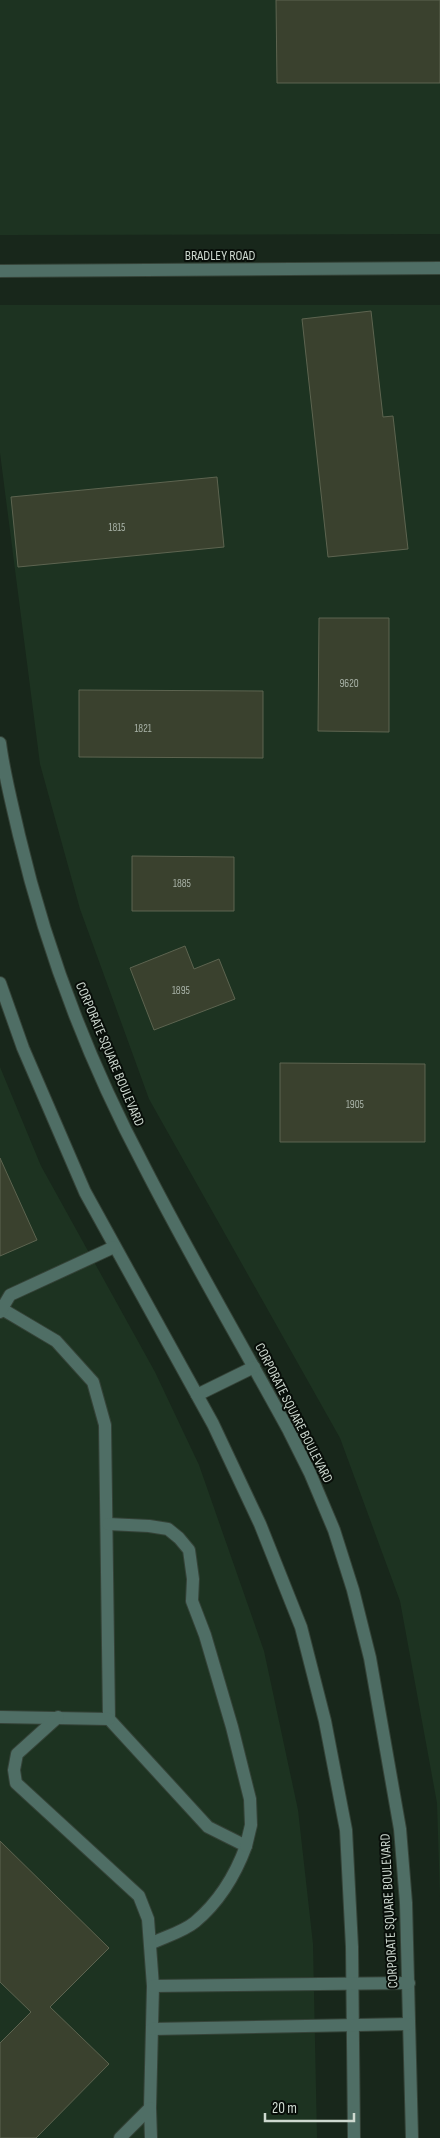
<svg xmlns="http://www.w3.org/2000/svg" width="440" height="2138" font-family="'Sofia Sans Condensed',sans-serif">
<style>
.built{fill:#1d3321}
.building{fill:#3a412e;stroke:#5d6450}
.lines{fill:none;stroke-linecap:round;stroke-linejoin:round}
.minor-casing{stroke:#354338;stroke-width:14}
.minor{stroke:#4f6e65;stroke-width:12}
.labels{text-anchor:middle;dominant-baseline:central;stroke-width:4;stroke-linejoin:round;paint-order:stroke}
.number-label{font-size:11px;fill:#a9b3a8}
.street-label{font-size:14px;fill:#ced9d0;stroke:#080e09}
</style>
<rect width="100%" height="100%" fill="#18271b"/>
<g class="built">
<path d="M0,0H440V234L0,235Z"/>
<path d="M0,305H440V1897L437,1803L400,1601L340,1438L149,1099L80,909L40,764L0,453Z"/>
<path d="M0,1067L41,1166L155,1372L199,1465L264,1651L298,1810L313,1944L317,2138H0Z"/>
</g>
<g class="building">
<path d="M276,0H440V83H277Z"/>
<path d="M371,311L383,417L393,416L408,549L328,557L302,319Z"/>
<path d="M217,477L224,547L18,567L11,497Z"/>
<path d="M319,618H389V732L318,731Z"/>
<path d="M79,690L263,691V758L79,757Z"/>
<path d="M132,856L234,857V911H132Z"/>
<path d="M185,946L194,969L219,959L235,999L154,1030L130,968Z"/>
<path d="M280,1063L425,1064V1142H280Z"/>
<path d="M0,1158L37,1240L0,1256Z"/>
<path d="M0,1841L109,1948L50,2007L109,2064L36,2138H0V2043L31,2012L0,1982Z"/>
</g>
<g class="lines">
<g class="minor-casing">
<g id="minor">
<path d="M0,271L440,268"/>
<path d="M0,743C4,774 12,804 19,835C46,950 89,1062 144,1166C190,1256 241,1343 289,1431L310,1473L334,1530L353,1590L370,1658L400,1829L406,1903L412,2138"/>
<path d="M0,983L23,1048L85,1192L213,1424L260,1524L301,1627L325,1721L346,1830L352,1947L354,2138"/>
<path d="M2,1309L56,1341L93,1382L105,1425L109,1719L208,1827L246,1846C235,1876 220,1901 195,1922C183,1932 164,1937 150,1944"/>
<path d="M0,1312L10,1295L114,1247"/>
<path d="M197,1395L254,1367"/>
<path d="M108,1524L149,1526L168,1529L179,1538L189,1550L193,1579L192,1601L205,1635L232,1727L250,1799L251,1825L246,1846"/>
<path d="M0,1717L109,1719"/>
<path d="M58,1717L17,1754L14,1770L16,1783L139,1896L148,1919L153,1986L150,2108L151,2138"/>
<path d="M153,1986L409,1983"/>
<path d="M152,2029L409,2024"/>
<path d="M120,2138L150,2108"/>
</g>
</g>
<use href="#minor" class="minor"/>
</g>
<g class="labels">
<g class="number-label">
<text x="117" y="527">1815</text>
<text x="349" y="683">9620</text>
<text x="143" y="728">1821</text>
<text x="182" y="883">1885</text>
<text x="181" y="990">1895</text>
<text x="355" y="1104">1905</text>
</g>
<g class="street-label">
<text x="220" y="255">BRADLEY ROAD</text>
<text transform="translate(110 1054) rotate(67)">CORPORATE SQUARE BOULEVARD</text>
<text transform="translate(294 1413) rotate(63)">CORPORATE SQUARE BOULEVARD</text>
<text transform="translate(389 1911) rotate(-93)">CORPORATE SQUARE BOULEVARD</text>
</g>
</g>
<path d="M265 2113v8h89v-8" fill="none" stroke="#ced9d0" stroke-width="2.5"/>
<text x="272" y="2113" font-size="15" fill="#ced9d0" stroke="#080e09" stroke-width="4" paint-order="stroke">20 m</text>
</svg>
